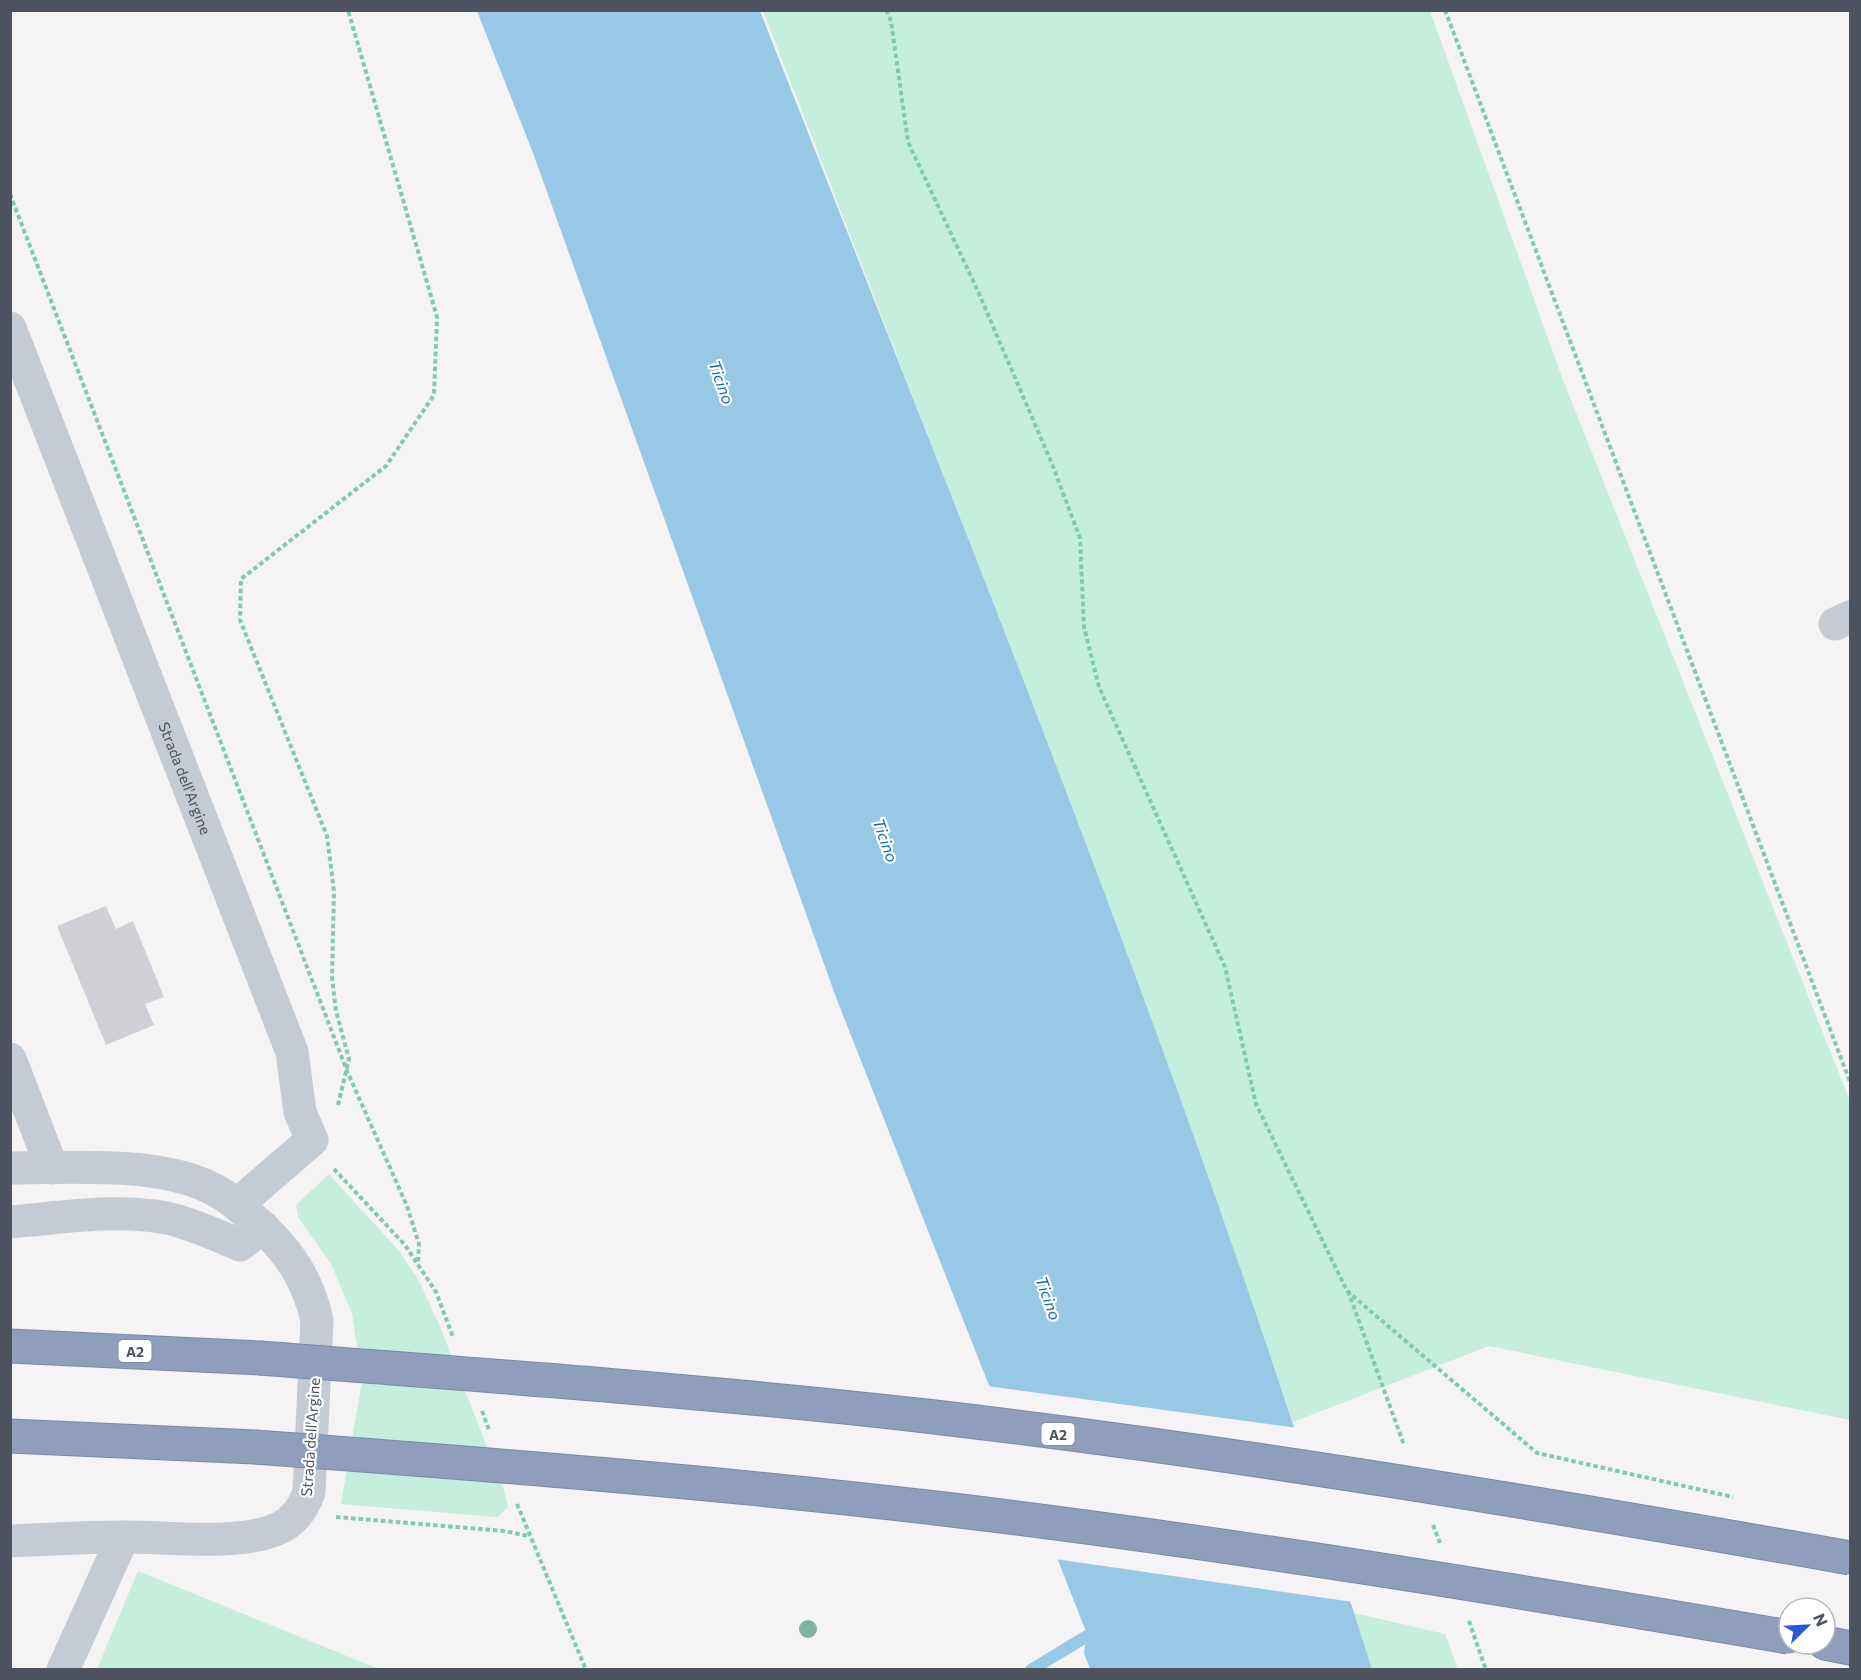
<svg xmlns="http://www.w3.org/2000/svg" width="1861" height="1680" font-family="Commissioner,sans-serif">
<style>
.green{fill:#c6eedc}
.water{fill:#97c9e7}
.pier{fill:#f5f3f3}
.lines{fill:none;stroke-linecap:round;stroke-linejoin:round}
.stream{stroke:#97c9e7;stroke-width:12}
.building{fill:#d0d1d7}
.highway-casing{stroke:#7a89a9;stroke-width:35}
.path{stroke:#80cab1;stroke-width:4;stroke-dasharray:4.5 3;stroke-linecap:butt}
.minor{stroke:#c5cbd3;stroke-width:33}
.highway{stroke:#8f9ebd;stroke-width:33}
.highway-bridge-casing{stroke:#7a89a9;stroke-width:35;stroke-linecap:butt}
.highway-bridge{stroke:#8f9ebd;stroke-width:33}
.tree{fill:#7fb3a1}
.labels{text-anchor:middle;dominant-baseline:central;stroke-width:4.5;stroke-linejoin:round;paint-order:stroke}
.shield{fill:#fff;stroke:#82878f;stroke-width:1.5}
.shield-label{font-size:14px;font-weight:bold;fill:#4c535f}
.street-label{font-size:15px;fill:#4c535f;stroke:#fff}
.water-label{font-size:16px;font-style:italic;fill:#1771a6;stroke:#fff}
</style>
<rect width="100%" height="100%" fill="#f5f3f3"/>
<g class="green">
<path d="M763,11H1430L1563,380L1850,1101V1420L1489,1346L1293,1422L1158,1041L989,593Z"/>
<path d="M329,1174L398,1250L418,1279L439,1324L504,1490L508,1507L498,1517L341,1504L362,1381L352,1313L331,1264L298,1217L296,1205Z"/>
<path d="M138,1571L379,1669H97Z"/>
<path d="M1354,1613L1445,1634L1458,1669H1372Z"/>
</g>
<path class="water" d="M477,11H760C944,479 1135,946 1293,1424C1320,1505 1346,1588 1372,1669H1090L1084,1653L1087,1634L837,1000L533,153Z"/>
<path class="pier" d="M987,1386L1298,1428L1353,1602L1055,1559Z"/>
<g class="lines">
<path class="stream" d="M1031,1670L1102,1627"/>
</g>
<path class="building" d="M106,906L116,929L133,921L164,997L145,1004L154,1025L106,1045L57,926Z"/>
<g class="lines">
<g class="highway-casing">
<g id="highway">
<path d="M10,1346L260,1358"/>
<path d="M10,1436L255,1447"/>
<path d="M1825,1643L1850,1648"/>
</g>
</g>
<g class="path">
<path d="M886,10L891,21L908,142L977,289L1052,464L1080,538L1084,627L1099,687L1225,967L1256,1104L1347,1291L1537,1453L1733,1497"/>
<path d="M1445,10L1850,1082"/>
<path d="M10,194L347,1071L407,1206L419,1244L418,1263"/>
<path d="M338,1105L349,1059L336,1011L332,977L334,891L327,836L240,620L241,579L386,466L434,395L437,317L348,10"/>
<path d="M334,1169L405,1245L436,1292L453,1337"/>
<path d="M1348,1291L1404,1445"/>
<path d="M482,1411L489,1430"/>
<path d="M517,1504L586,1670"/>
<path d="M336,1517L504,1531L529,1536"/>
<path d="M1433,1525L1440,1543"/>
<path d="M1469,1621L1486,1670"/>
</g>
<g class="minor">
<path id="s1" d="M10,328L292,1052L300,1112L312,1140L238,1204"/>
<path d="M1835,624L1850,617"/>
<path d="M10,1059L52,1168"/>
<path d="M10,1168C70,1168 154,1161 209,1187C230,1197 246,1212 263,1228C292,1255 308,1282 317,1320L309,1492C303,1509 294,1522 277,1529C240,1546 167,1537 126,1537C87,1537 49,1539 10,1541"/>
<path d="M10,1222C62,1218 116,1208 167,1218C193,1224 216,1235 240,1245L263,1227"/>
<path d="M63,1670L123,1537"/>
</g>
<use href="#highway" class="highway"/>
<g class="highway-bridge-casing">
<g id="highway-bridge">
<path d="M260,1358C482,1375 705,1391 926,1416C1236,1452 1544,1504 1850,1558"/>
<path d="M255,1447C485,1464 715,1482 944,1509C1227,1543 1508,1589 1789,1637"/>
</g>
</g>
<use href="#highway-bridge" class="highway-bridge"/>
</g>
<circle class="tree" cx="808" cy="1629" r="9"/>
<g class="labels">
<g class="shield">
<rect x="118.5" y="1340" width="33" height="22" rx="4.5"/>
<rect x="1041.5" y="1423" width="33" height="22" rx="4.5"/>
</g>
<g class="shield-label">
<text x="135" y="1351">A2</text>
<text x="1058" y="1434">A2</text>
</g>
<g class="street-label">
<text stroke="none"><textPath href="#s1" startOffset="483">Strada dell'Argine</textPath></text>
<text transform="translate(310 1437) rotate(-86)">Strada dell'Argine</text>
</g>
<g class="water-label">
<text transform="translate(722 382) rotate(70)">Ticino</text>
<text transform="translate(886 840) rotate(70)">Ticino</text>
<text transform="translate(1049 1298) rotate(70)">Ticino</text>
</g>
</g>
<rect width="1861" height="1680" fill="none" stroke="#4c535f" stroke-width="24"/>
<g transform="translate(1807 1626) rotate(66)"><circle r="28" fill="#ffffff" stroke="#b7babf" stroke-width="1.5"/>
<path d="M0-4.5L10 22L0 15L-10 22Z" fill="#2959d9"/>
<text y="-9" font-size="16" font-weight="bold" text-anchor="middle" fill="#4c535f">N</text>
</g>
</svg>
